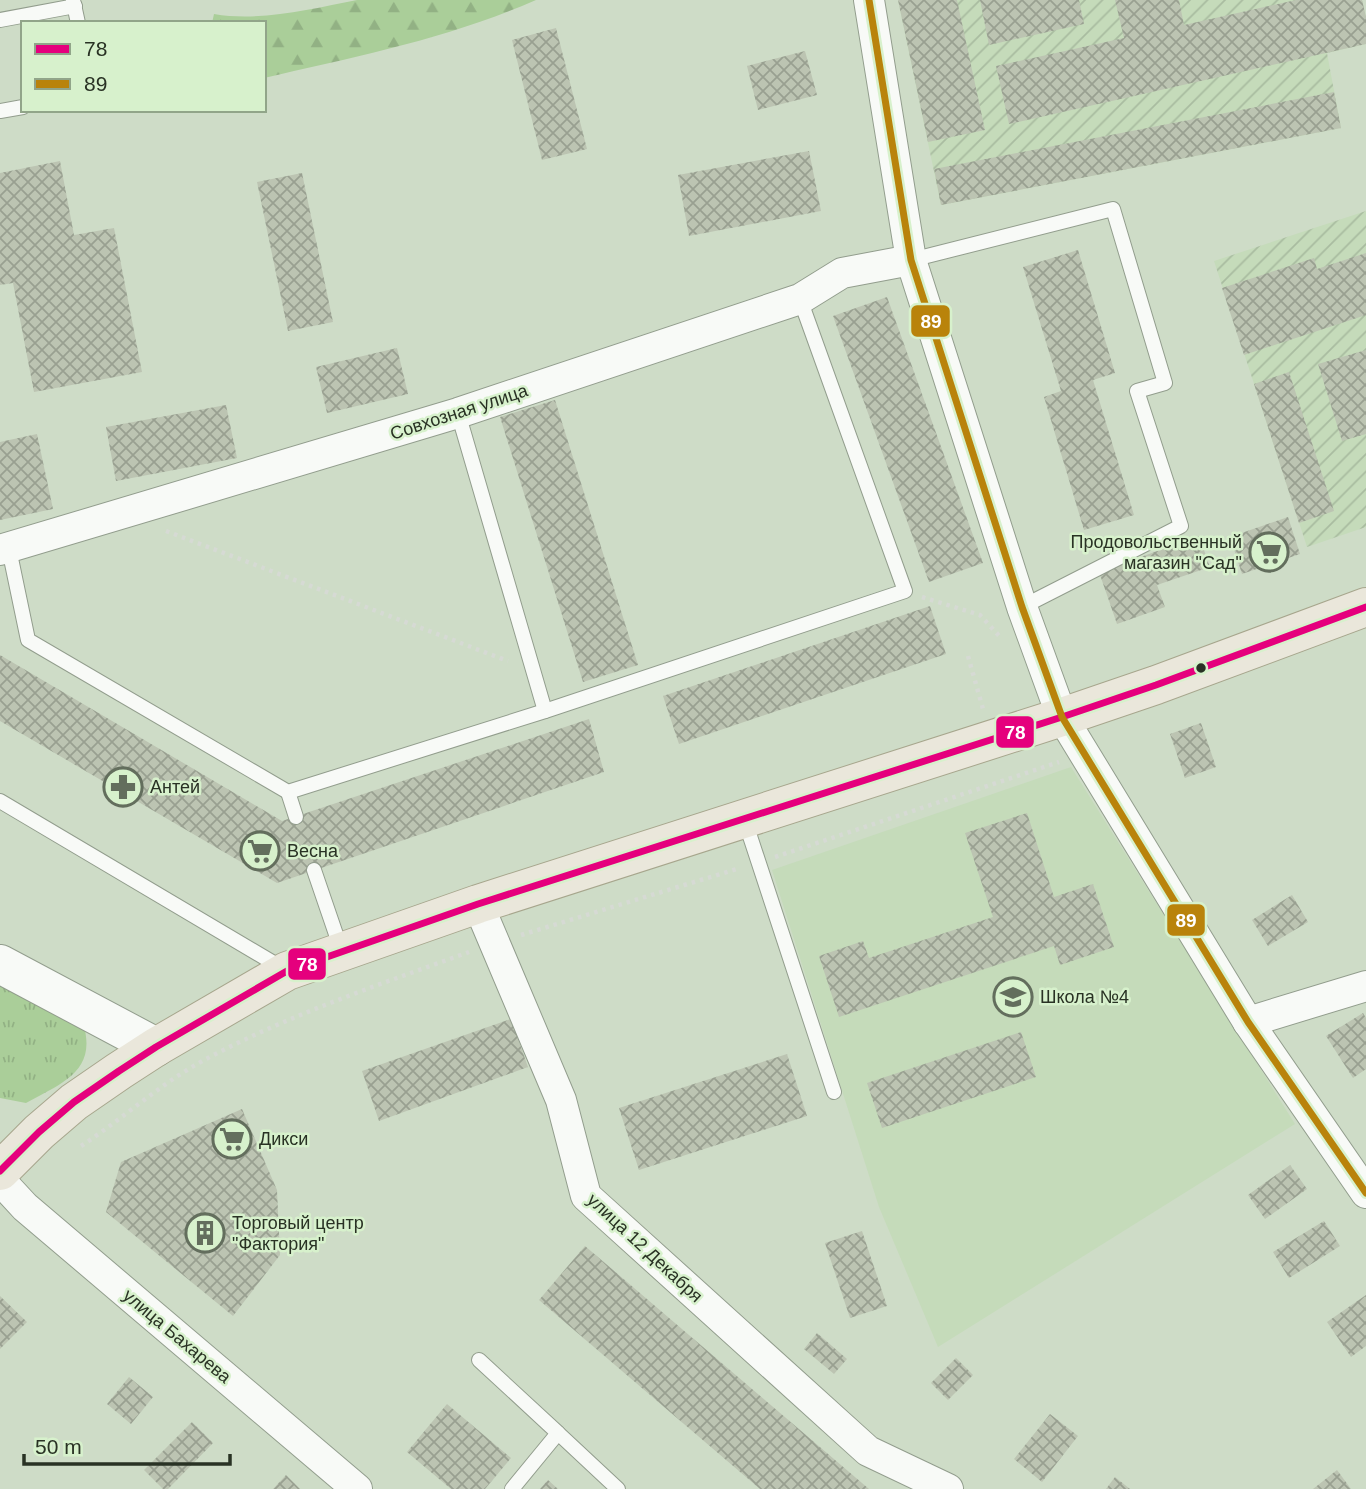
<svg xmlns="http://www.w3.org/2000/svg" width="1366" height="1489" font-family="Helvetica,sans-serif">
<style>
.built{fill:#c5dbba}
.industrial{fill:url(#industrial-furrows)}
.grass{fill:url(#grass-tufts)}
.forest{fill:url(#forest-firs)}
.building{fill:url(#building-cross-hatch)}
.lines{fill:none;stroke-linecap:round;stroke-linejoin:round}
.service-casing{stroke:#929d8d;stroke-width:16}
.minor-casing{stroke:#929d8d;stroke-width:32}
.secondary-casing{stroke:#929d8d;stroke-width:40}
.primary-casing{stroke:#a7a68d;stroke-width:40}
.path{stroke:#d6dad4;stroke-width:4.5;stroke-dasharray:3.5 5;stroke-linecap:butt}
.service{stroke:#f8faf7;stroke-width:14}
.minor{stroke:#f8faf7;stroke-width:30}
.secondary{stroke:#f8faf7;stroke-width:38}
.primary{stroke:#eae7db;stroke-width:38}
.bus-1-casing{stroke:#d7f1cc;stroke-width:12}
.bus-2-casing{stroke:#d7f1cc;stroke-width:12}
.bus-1{stroke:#e5007d;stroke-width:7}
.bus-2{stroke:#b9830b;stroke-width:7}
.bus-dot{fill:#293224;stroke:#d7f1cc;stroke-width:2.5}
.labels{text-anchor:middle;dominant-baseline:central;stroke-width:5;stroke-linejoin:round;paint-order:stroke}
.street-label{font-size:18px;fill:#293224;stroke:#d7f1cc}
.poi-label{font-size:18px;fill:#293224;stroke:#d7f1cc;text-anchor:start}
.line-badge{stroke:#d7f1cc;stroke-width:2.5}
.badge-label{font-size:19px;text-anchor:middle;font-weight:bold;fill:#fff}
</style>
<defs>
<pattern id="industrial-furrows" width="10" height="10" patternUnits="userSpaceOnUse" patternTransform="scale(1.75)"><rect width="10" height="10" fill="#c5dbba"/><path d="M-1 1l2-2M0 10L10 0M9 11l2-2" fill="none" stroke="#a9bca0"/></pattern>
<pattern id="grass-tufts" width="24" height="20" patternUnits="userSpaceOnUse" patternTransform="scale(1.75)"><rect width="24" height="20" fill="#aace99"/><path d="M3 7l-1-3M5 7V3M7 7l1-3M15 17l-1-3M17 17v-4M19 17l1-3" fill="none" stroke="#92b184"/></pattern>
<pattern id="forest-firs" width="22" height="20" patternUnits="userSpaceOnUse" patternTransform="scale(1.75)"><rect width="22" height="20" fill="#aace99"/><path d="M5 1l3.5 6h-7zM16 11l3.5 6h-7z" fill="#92b184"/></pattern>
<pattern id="building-cross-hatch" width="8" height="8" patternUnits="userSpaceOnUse" patternTransform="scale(1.75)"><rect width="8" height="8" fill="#bcc4b2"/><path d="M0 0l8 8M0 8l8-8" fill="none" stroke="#99a091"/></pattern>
</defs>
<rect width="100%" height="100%" fill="#cedcc7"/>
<path class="built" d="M1071,767L1295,1124L938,1347L879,1207L772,870Z"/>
<g class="industrial">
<path d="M898,0H1362L1366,17V44L1327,53L1341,128L941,205Z"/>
<path d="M1366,211V527L1307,547L1214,261Z"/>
</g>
<path class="grass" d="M0,980L83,1023C98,1071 62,1083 26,1103L0,1098Z"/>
<path class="forest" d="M357,0H536C450,38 356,57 264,78V23H212L214,14C260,22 311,9 357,0Z"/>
<g class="building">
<path d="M898,0H957L985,130L928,142Z"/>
<path d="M980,0H1079L1084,24L989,45Z"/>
<path d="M1115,0H1179L1184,25L1296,0H1362L1366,17V44L1009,124L996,66L1124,38Z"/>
<path d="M556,28L587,149L542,160L512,40Z"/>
<path d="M805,51L817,95L758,110L747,66Z"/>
<path d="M1334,92L1341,128L941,205L934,169Z"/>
<path d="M809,151L821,211L689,236L678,175Z"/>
<path d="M60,161L74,235L114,228L142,372L34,392L13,283L0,285V173Z"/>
<path d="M302,173L333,322L288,331L257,182Z"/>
<path d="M1078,250L1115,373L1093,380L1134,515L1084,530L1044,397L1061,391L1023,267Z"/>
<path d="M1366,253V315L1244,355L1222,288L1314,258L1317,269Z"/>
<path d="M887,297L983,563L929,582L833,316Z"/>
<path d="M397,348L408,394L327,413L316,367Z"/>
<path d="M1366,350V434L1342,441L1318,364Z"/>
<path d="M1289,372L1334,511L1299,523L1254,384Z"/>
<path d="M555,400L638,665L583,682L500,417Z"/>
<path d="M226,405L237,458L116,481L106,427Z"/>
<path d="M37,434L53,509L0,520V442Z"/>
<path d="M1288,517L1300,554L1242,574L1230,537Z"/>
<path d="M1199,536L1210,567L1157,585L1165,607L1117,624L1099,572Z"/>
<path d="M930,606L946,654L679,744L663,696Z"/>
<path d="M0,655L282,821L589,719L604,772L277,883L0,721Z"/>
<path d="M1201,723L1216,767L1185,778L1170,734Z"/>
<path d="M1027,813L1054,897L1093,884L1114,947L1060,965L1054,946L839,1017L819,956L863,941L869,958L993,917L965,833Z"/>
<path d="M1292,895L1308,922L1268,946L1252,920Z"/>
<path d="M1363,1013L1366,1018V1069L1353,1078L1326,1036Z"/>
<path d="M511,1019L528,1067L379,1121L362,1071Z"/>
<path d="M1021,1032L1036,1077L882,1128L867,1083Z"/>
<path d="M787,1054L807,1116L639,1170L619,1108Z"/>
<path d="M242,1109L277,1190L280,1255L233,1316L106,1212L121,1162Z"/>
<path d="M1290,1165L1307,1189L1265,1219L1248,1195Z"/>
<path d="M1324,1221L1340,1246L1289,1278L1273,1252Z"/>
<path d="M862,1231L887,1306L850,1318L825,1243Z"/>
<path d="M585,1246L869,1489H760L539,1300Z"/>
<path d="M1366,1295V1346L1351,1357L1327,1322Z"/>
<path d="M0,1296L27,1322L0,1349Z"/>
<path d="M817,1333L847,1359L834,1374L804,1349Z"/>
<path d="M956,1358L973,1375L948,1400L931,1383Z"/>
<path d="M129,1377L153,1397L131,1424L107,1404Z"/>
<path d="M447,1404L511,1458L485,1489H451L407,1452Z"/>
<path d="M1050,1414L1078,1436L1042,1482L1014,1459Z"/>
<path d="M192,1422L213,1443L168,1489H163L144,1470Z"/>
<path d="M1337,1470L1351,1489H1313Z"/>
<path d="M286,1475L300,1489H273Z"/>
<path d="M1115,1477L1130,1489H1106Z"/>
<path d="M548,1480L558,1489H540Z"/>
</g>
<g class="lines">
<g class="service-casing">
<g id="service">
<path d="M73,0L78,23"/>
<path d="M0,20L75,6"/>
<path d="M0,111L23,107"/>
<path d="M911,260L1113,209L1165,383L1137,391L1181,526L1022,607"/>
<path d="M458,413L545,711"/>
<path d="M9,549L28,640L288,792L545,711L905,591L800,299"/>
<path d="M288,792L296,817"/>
<path d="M0,801L282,968"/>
<path d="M745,821L834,1092"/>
<path d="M314,870L341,949"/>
<path d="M479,1360L558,1433L512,1489"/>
<path d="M558,1433L618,1489"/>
</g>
</g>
<g class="minor-casing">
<g id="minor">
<path d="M869,0L911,260L1022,607L1062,717L1248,1022L1366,1193"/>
<path d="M0,550L458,413L800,299L842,273L911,260"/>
<path d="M478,904L561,1100L586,1196L868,1451L948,1489"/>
<path d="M1248,1022L1366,986"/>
<path d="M0,1180L25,1207L357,1489"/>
</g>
</g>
<g class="secondary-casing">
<path id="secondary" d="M0,964L156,1047"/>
</g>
<g class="primary-casing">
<path id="primary" d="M0,1171L39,1132L74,1102L119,1071L156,1047L287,971L478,904L1062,717L1156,685L1366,607"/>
</g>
<g class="path">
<path d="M166,531L508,661"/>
<path d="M922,597L980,615L1002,639"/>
<path d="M968,656L983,709"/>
<path d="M775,857L1059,762"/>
<path d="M521,935L740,868"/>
<path d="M81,1146C124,1118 162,1082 208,1058C291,1014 381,984 469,952"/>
</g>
<use href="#service" class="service"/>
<use href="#minor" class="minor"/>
<use href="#secondary" class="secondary"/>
<use href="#primary" class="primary"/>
<g class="bus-1-casing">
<path id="bus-1" d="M0,1171L39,1132L74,1102L119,1071L156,1047L287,971L478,904L1062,717L1156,685L1366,607"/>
</g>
<g class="bus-2-casing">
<path id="bus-2" d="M869,0L911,260L1022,607L1062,717L1248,1022L1366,1193"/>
</g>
<use href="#bus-1" class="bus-1"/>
<use href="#bus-2" class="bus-2"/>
</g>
<defs>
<g id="supermarket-ring" transform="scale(2.0125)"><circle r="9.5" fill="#d7f1cc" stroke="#636e5d" stroke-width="1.5"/><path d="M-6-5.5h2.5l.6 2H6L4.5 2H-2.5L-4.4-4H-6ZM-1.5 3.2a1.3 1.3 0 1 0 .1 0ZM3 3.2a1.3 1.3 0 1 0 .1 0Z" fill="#636e5d"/></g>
<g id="pharmacy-ring" transform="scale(2.0125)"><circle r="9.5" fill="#d7f1cc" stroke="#636e5d" stroke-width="1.5"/><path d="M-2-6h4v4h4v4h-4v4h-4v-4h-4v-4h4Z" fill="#636e5d"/></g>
<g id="school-ring" transform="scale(2.0125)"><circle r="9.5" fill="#d7f1cc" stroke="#636e5d" stroke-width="1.5"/><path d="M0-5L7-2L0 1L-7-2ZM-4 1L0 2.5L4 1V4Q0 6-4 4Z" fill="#636e5d"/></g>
<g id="building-ring" transform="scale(2.0125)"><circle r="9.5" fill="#d7f1cc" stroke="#636e5d" stroke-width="1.5"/><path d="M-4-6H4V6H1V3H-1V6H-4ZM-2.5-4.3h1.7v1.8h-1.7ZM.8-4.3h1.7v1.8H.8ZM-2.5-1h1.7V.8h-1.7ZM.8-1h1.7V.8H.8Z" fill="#636e5d"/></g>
</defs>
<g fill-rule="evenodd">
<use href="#supermarket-ring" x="1269" y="552"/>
<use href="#pharmacy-ring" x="123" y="787"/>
<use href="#supermarket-ring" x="260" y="851"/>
<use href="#school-ring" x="1013" y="997"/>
<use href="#supermarket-ring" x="232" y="1139"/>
<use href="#building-ring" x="205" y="1233"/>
</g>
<circle class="bus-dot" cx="1201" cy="668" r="6"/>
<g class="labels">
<g class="street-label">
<text transform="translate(459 412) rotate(-18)">Совхозная улица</text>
<text transform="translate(645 1248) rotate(43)">улица 12 Декабря</text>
<text transform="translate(177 1336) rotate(40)">улица Бахарева</text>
</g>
<g class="poi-label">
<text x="1242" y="542" text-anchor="end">Продовольственный<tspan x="1242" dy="21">магазин "Сад"</tspan></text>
<text x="150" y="787">Антей</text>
<text x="287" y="851">Весна</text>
<text x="1040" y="997">Школа №4</text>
<text x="259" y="1139">Дикси</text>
<text x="232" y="1223">Торговый центр<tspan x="232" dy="21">"Фактория"</tspan></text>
</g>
</g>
<g class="line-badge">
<rect x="910" y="304" width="41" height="34" rx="7" fill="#b9830b"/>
<rect x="995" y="715" width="40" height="34" rx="7" fill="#e5007d"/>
<rect x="1166" y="903" width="40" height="34" rx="7" fill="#b9830b"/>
<rect x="287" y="947" width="40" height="34" rx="7" fill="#e5007d"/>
</g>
<g class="badge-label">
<text x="931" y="328">89</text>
<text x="1015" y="739">78</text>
<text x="1186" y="927">89</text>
<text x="307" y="971">78</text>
</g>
<rect x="21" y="21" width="245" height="91" fill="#d7f1cc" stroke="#91a589" stroke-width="2"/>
<rect x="35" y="44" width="35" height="10" fill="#e5007d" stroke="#91a589" stroke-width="2"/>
<text x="84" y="56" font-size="21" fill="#293224">78</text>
<rect x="35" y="79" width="35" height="10" fill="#b9830b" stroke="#91a589" stroke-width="2"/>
<text x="84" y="91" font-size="21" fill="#293224">89</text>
<path d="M24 1454v10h206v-10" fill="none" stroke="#293224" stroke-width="3.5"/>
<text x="35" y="1454" font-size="21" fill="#293224" stroke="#d7f1cc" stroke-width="5" paint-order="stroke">50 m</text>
</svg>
